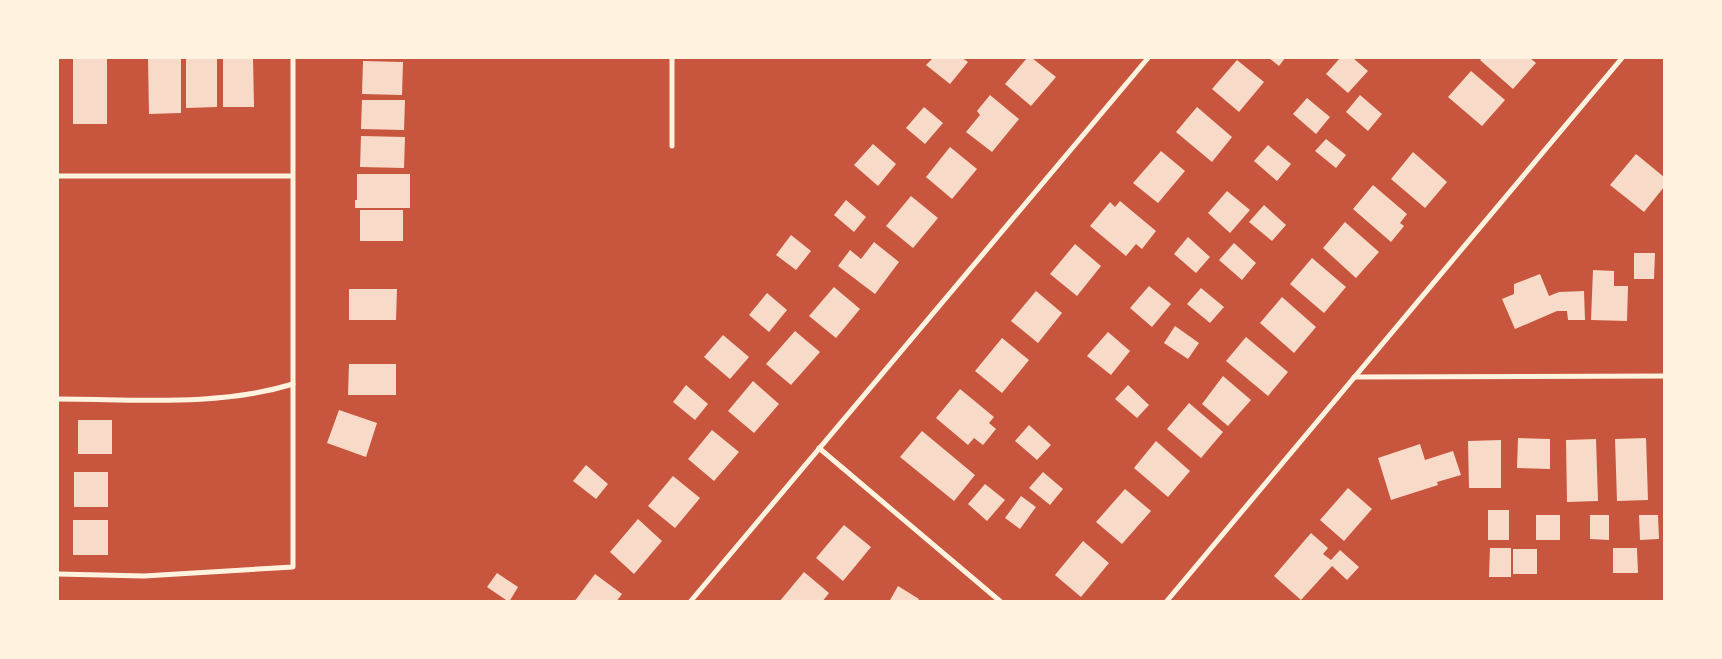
<svg xmlns="http://www.w3.org/2000/svg" width="1722" height="659" font-family="Literata,serif">
<style>
.building{fill:#f7dbc8}
.lines{fill:none;stroke-linecap:round;stroke-linejoin:round}
.minor{stroke:#fff3e0;stroke-width:5}
</style>
<rect width="100%" height="100%" fill="#c8553d"/>
<g class="building">
<rect x="73" y="58" width="34" height="66"/>
<path d="M148,58H181V113L149,114Z"/>
<path d="M186,58H217V107L186,108Z"/>
<path d="M223,58H253L254,107H223Z"/>
<path d="M933,58H962L968,62L950,84L926,65Z"/>
<path d="M1027,58H1032L1056,77L1031,106L1005,84Z"/>
<path d="M1269,58H1285L1279,66Z"/>
<path d="M1340,58H1353L1368,71L1348,93L1326,74Z"/>
<path d="M1482,58H1530L1536,63L1513,89L1480,60Z"/>
<path d="M1237,60L1264,82L1239,112L1212,89Z"/>
<path d="M363,61L403,62L402,95L362,94Z"/>
<path d="M1471,71L1505,100L1482,126L1448,97Z"/>
<path d="M990,95L1019,119L992,152L966,132L980,115L977,111Z"/>
<path d="M1360,95L1382,114L1368,131L1346,112Z"/>
<path d="M1307,98L1330,117L1316,134L1293,114Z"/>
<path d="M362,100H405L404,130L361,129Z"/>
<path d="M924,107L943,123L925,144L906,128Z"/>
<path d="M1197,107L1232,137L1212,162L1176,132Z"/>
<path d="M361,136L405,137L404,168L360,167Z"/>
<path d="M1326,139L1346,155L1336,168L1315,151Z"/>
<path d="M873,144L896,164L878,186L854,165Z"/>
<path d="M1268,145L1291,164L1277,181L1254,161Z"/>
<path d="M950,147L977,169L952,199L926,177Z"/>
<path d="M1161,151L1185,171L1158,203L1133,183Z"/>
<path d="M1413,152L1447,182L1425,208L1391,179Z"/>
<path d="M1636,154L1664,177V187L1644,212L1610,185Z"/>
<path d="M357,174H410V208H355V200H357Z"/>
<path d="M1373,185L1407,214L1400,223L1404,226L1391,242L1353,209Z"/>
<path d="M1227,191L1250,210L1230,233L1208,213Z"/>
<path d="M911,196L938,218L913,248L886,226Z"/>
<path d="M846,200L866,217L854,232L834,215Z"/>
<path d="M1120,201L1156,231L1142,249L1136,244L1126,256L1090,226L1110,202L1115,207Z"/>
<path d="M1264,205L1286,225L1272,241L1249,222Z"/>
<rect x="360" y="210" width="43" height="31"/>
<path d="M1345,222L1379,252L1356,278L1323,248Z"/>
<path d="M791,235L811,251L796,270L776,255Z"/>
<path d="M1188,237L1210,257L1196,273L1174,254Z"/>
<path d="M874,242L899,262L875,294L838,266L850,250L861,259Z"/>
<path d="M1234,243L1256,263L1242,280L1219,260Z"/>
<path d="M1075,244L1101,266L1077,296L1050,274Z"/>
<path d="M1634,253H1655L1654,279H1634Z"/>
<path d="M1312,258L1346,287L1324,313L1290,284Z"/>
<path d="M1593,270L1614,271V286H1628L1627,321L1591,320Z"/>
<path d="M1540,274L1549,296L1559,292L1584,291L1585,320H1568L1567,311H1557L1515,329L1502,299L1514,294V284Z"/>
<path d="M1149,286L1171,304L1152,327L1130,308Z"/>
<path d="M834,287L860,309L836,338L809,316Z"/>
<path d="M1201,288L1224,307L1210,323L1187,304Z"/>
<path d="M349,289H397L396,320H349Z"/>
<path d="M1036,291L1062,313L1038,343L1011,321Z"/>
<path d="M767,293L787,310L769,332L749,315Z"/>
<path d="M1282,297L1316,327L1294,353L1260,323Z"/>
<path d="M1175,326L1199,343L1188,359L1164,343Z"/>
<path d="M795,331L820,352L791,385L766,364Z"/>
<path d="M1108,332L1130,351L1111,375L1087,356Z"/>
<path d="M723,335L749,357L730,379L704,357Z"/>
<path d="M1246,337L1288,372L1268,396L1226,361Z"/>
<path d="M1002,338L1029,360L1002,393L975,371Z"/>
<path d="M349,364H396V395H348Z"/>
<path d="M1223,376L1251,400L1228,426L1202,404Z"/>
<path d="M753,381L779,404L754,433L728,411Z"/>
<path d="M686,385L708,404L695,420L673,402Z"/>
<path d="M1128,385L1149,405L1137,418L1115,399Z"/>
<path d="M960,389L994,417L989,423L996,429L983,445L974,438L968,445L936,418Z"/>
<path d="M1189,403L1223,432L1201,458L1167,429Z"/>
<path d="M339,410L377,423L366,457L327,443Z"/>
<rect x="78" y="420" width="34" height="34"/>
<path d="M1029,425L1051,445L1037,460L1015,441Z"/>
<path d="M712,430L739,452L714,481L688,459Z"/>
<path d="M922,431L975,475L954,501L900,457Z"/>
<path d="M1518,438L1550,439V469L1517,468Z"/>
<path d="M1646,438L1648,500L1617,501L1615,439Z"/>
<path d="M1596,439L1598,501L1567,502L1566,440Z"/>
<path d="M1501,440V488H1469L1468,441Z"/>
<path d="M1156,441L1190,471L1168,497L1134,468Z"/>
<path d="M1420,444L1425,460L1453,451L1461,475L1437,482L1438,485L1391,500L1378,458Z"/>
<path d="M586,465L608,484L596,499L573,481Z"/>
<rect x="74" y="472" width="34" height="35"/>
<path d="M1043,472L1063,489L1050,505L1029,488Z"/>
<path d="M673,476L700,498L675,528L648,506Z"/>
<path d="M985,484L1005,500L987,521L968,504Z"/>
<path d="M1348,488L1372,509L1344,541L1320,520Z"/>
<path d="M1125,489L1151,511L1122,544L1096,522Z"/>
<path d="M1021,496L1036,507L1020,529L1005,518Z"/>
<rect x="1488" y="510" width="21" height="30"/>
<rect x="1536" y="515" width="24" height="25"/>
<path d="M1590,515H1609V540L1590,539Z"/>
<path d="M1639,515H1658L1659,539L1640,540Z"/>
<path d="M638,519L662,541L634,574L610,552Z"/>
<rect x="73" y="520" width="35" height="35"/>
<path d="M844,525L871,547L843,581L816,558Z"/>
<path d="M1311,533L1328,548L1323,554L1331,560L1340,550L1359,567L1347,580L1332,566L1301,600L1274,576Z"/>
<path d="M1083,541L1109,563L1081,597L1055,575Z"/>
<path d="M1490,548H1511V577H1489Z"/>
<path d="M1613,548H1637L1638,573H1613Z"/>
<rect x="1513" y="549" width="24" height="25"/>
<path d="M804,572L829,593L822,602H779Z"/>
<path d="M497,573L518,587L509,602L487,587Z"/>
<path d="M595,574L622,594L616,602H574Z"/>
<path d="M898,586L919,599L917,602H889Z"/>
</g>
<g class="lines">
<g class="minor">
<path d="M672,146V58"/>
<path d="M58,176H292"/>
<path d="M1354,377L1664,376"/>
<path d="M58,399C135,399 218,407 293,384"/>
<path d="M819,448L1001,602"/>
<path d="M58,574L144,576L293,567V58"/>
<path d="M690,602L1148,58"/>
<path d="M1166,602L1622,58"/>
</g>
</g>
<rect width="1722" height="659" fill="none" stroke="#fff3e0" stroke-width="118"/>
</svg>
